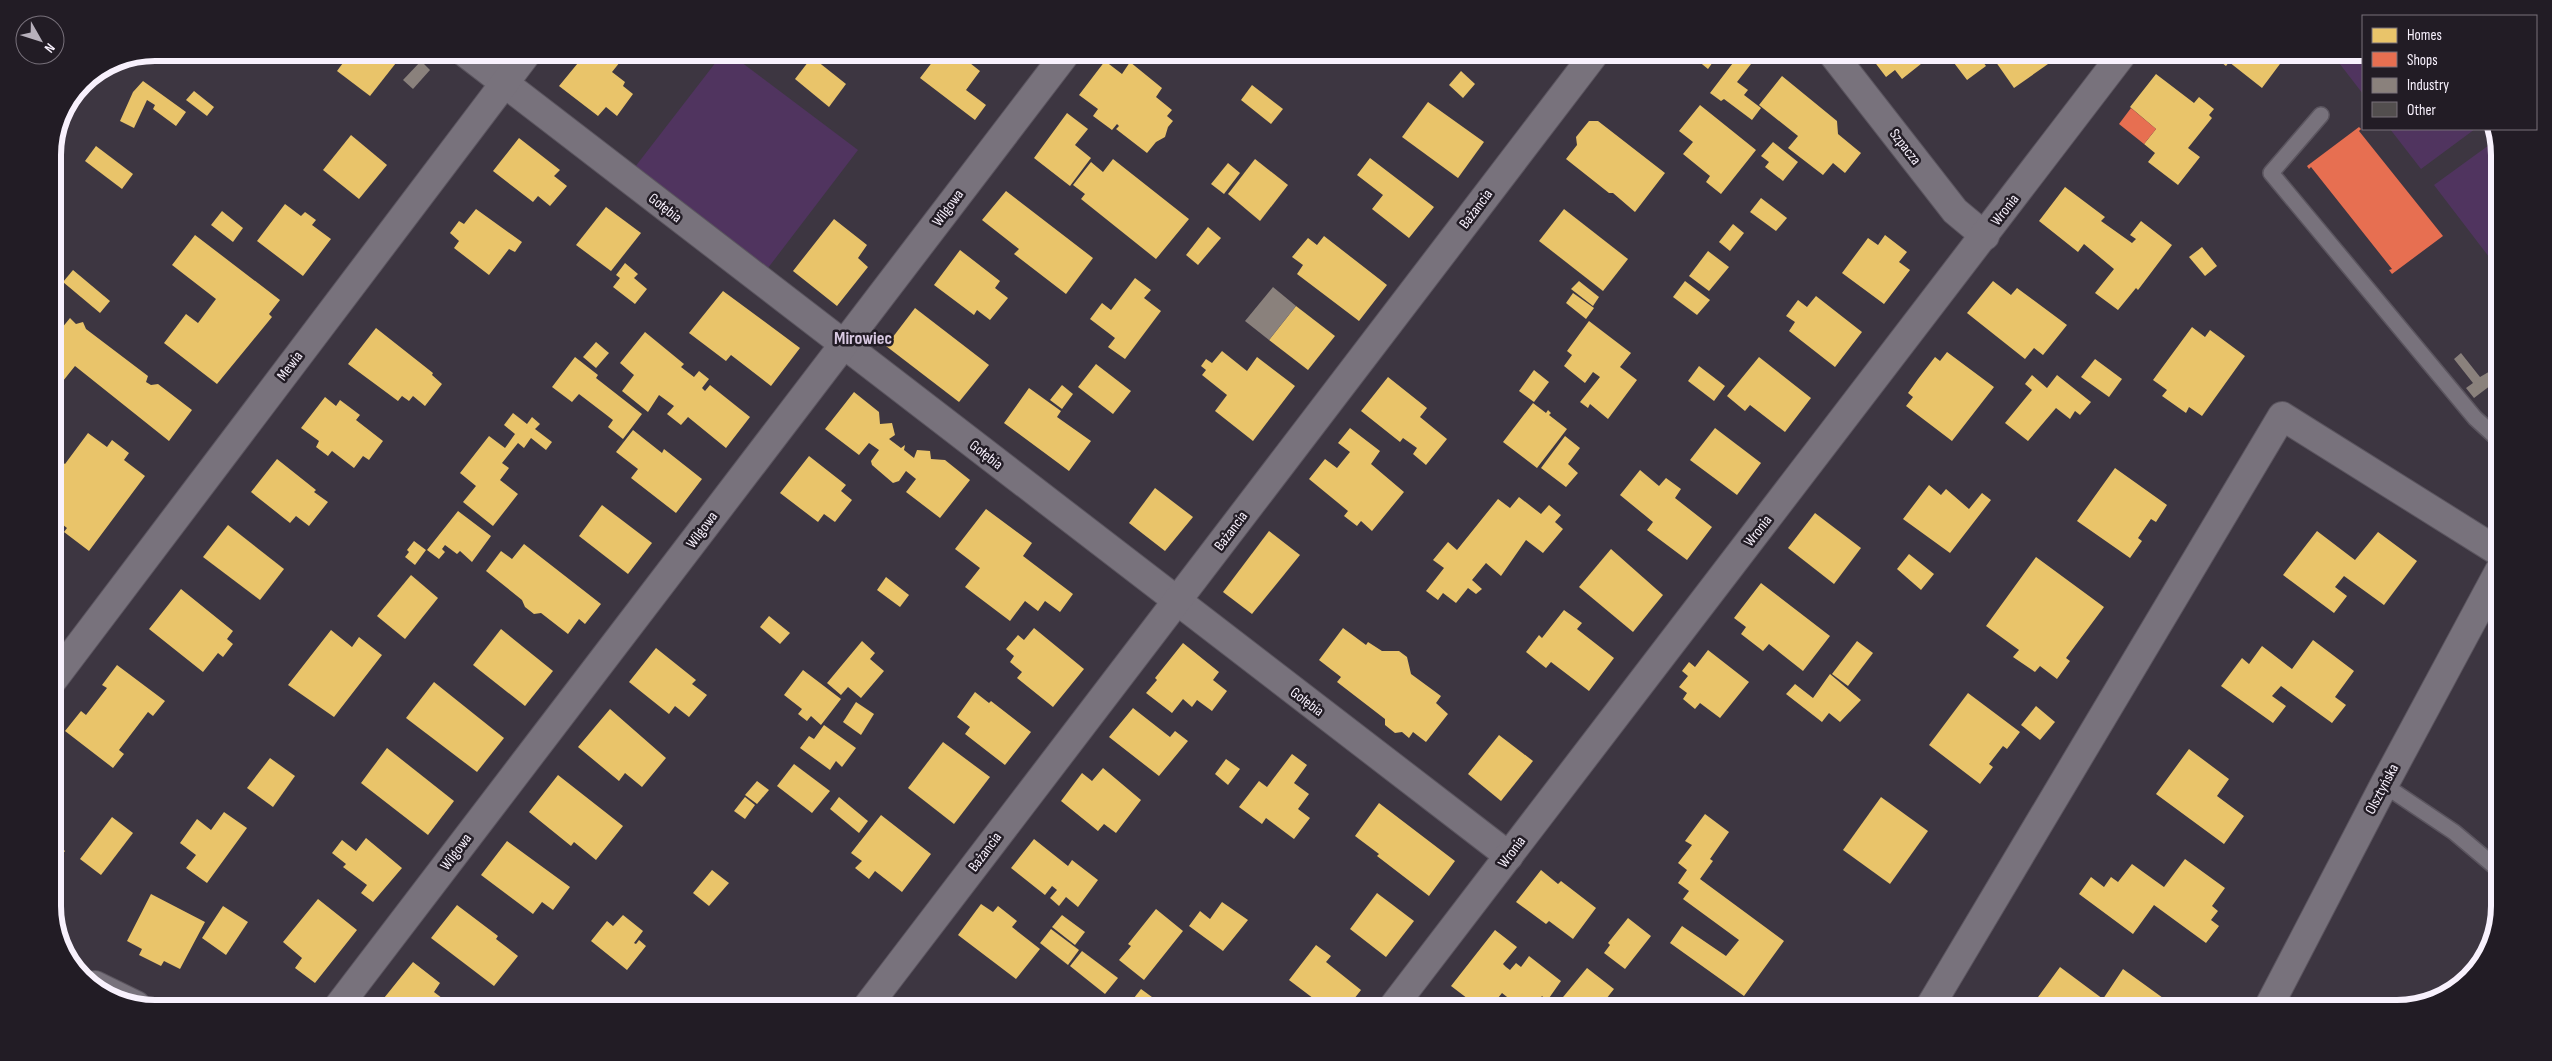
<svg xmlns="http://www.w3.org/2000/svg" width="2552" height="1061" font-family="'Sofia Sans Condensed',sans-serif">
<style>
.green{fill:#50345f}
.homes{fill:#e9c46a}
.shops{fill:#e76f51}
.industry{fill:#8a817c}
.building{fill:#524e4e}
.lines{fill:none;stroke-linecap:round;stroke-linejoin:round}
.lane-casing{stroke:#5b555f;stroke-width:18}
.street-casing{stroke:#5b555f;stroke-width:30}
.lane{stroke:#78727c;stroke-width:15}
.street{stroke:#78727c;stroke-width:28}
.labels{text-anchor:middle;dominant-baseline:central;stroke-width:5;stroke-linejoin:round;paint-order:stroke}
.street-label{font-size:15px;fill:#f8f1fd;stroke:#221c25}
.quarter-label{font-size:18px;font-weight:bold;fill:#d9c9e2;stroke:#221c25}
.rim{fill:none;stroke:#f8f1fd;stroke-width:6}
</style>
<rect width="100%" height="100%" fill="#3d3641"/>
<g class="green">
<path d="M723,53H729L858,150L768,268L635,167Z"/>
<path d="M2337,53H2363V94L2336,59Z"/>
<path d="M2390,129H2475L2421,169Z"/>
<path d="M2496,140L2499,149V270L2434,185Z"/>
</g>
<g class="homes">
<path d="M351,52H401L403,54L370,96L337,71Z"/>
<path d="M587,52H628L612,72L625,82L623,86L633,94L617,116L606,107L598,116L559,86Z"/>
<path d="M940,52H956L980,71L966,90L986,105L975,120L920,78Z"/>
<path d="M1181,52H1201L1193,62Z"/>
<path d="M1678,52H1720L1708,69L1697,60L1694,64Z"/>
<path d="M1867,52H1936L1902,79L1895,70L1886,77Z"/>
<path d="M1952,52H1980L1986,60L1983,62L1986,66L1967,80L1948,55Z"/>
<path d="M1994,52H2040L2048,64L2014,88L1991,55Z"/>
<path d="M2208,52H2289L2262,88L2229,62L2226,66Z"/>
<path d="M1739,55L1751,64L1737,82L1748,90L1744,95L1761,108L1752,120L1724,99L1721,101L1710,93Z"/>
<path d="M812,57L846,84L829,107L795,79Z"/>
<path d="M1105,61L1122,74L1130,62L1162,88L1156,97L1172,110L1167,116L1173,121L1168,127L1165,137L1156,142L1147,153L1116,129L1119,126L1117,124L1112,130L1093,116L1098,109L1079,95Z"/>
<path d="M1461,71L1475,84L1463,98L1449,85Z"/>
<path d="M2156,74L2194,103L2199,97L2214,109L2209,115L2212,118L2188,148L2200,157L2178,185L2148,162L2155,153L2144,144L2156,129L2130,107Z"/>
<path d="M1782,76L1837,121L1838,134L1861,153L1845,173L1833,163L1823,175L1788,148L1798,136L1759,105Z"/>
<path d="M143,81L186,112L176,126L153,109L155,105L147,100L134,128L120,121L133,92Z"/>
<path d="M1252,85L1283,109L1271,124L1241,100Z"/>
<path d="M194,91L214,107L207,116L186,100Z"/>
<path d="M1428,102L1484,142L1458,178L1402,137Z"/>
<path d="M1700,105L1756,150L1721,194L1706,182L1710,176L1683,154L1693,142L1679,131Z"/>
<path d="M1067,113L1088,129L1075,145L1091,158L1070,186L1034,158Z"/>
<path d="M1589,121H1598L1665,173L1635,212L1613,193H1609L1566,159L1577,145L1576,137Z"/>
<path d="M351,135L387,165L359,199L323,170Z"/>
<path d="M519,138L560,170L554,176L567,186L550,206L538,196L533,202L493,171Z"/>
<path d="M1773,142L1798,162L1783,181L1765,167L1769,162L1761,156Z"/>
<path d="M96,146L133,174L122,189L85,161Z"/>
<path d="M1370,158L1434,207L1409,238L1372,209L1383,195L1357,175Z"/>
<path d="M1113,159L1189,219L1156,259L1081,199L1085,194L1073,185L1091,162L1103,172Z"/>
<path d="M1255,159L1288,185L1260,221L1228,194Z"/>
<path d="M1228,163L1240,173L1224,194L1211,184Z"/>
<path d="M2065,187L2105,217L2101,221L2132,243L2136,239L2130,235L2141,221L2172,245L2138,290L2136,288L2118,310L2095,293L2114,269L2084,244L2078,252L2039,221Z"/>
<path d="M1006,191L1093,258L1066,294L1014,254L1019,249L982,220Z"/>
<path d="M1761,198L1787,218L1776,231L1750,212Z"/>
<path d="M285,204L301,216L305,212L316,220L312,225L331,239L303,276L257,241Z"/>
<path d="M606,207L641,233L611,271L576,245Z"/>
<path d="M476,209L522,242L515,252L509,249L489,275L454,248L459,241L450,233L459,221L464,224Z"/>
<path d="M1564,209L1628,259L1603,291L1539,241Z"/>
<path d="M222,211L243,228L233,242L211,225Z"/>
<path d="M834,219L867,245L858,258L868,267L837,306L793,271Z"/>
<path d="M1733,224L1744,233L1730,251L1719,242Z"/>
<path d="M1208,227L1221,238L1198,265L1186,255Z"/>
<path d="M195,235L280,300L269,314L272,317L217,384L164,343L186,314L198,323L216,299L172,265Z"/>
<path d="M1885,235L1907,252L1899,262L1910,270L1884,304L1842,273L1868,238L1878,245Z"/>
<path d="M1324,236L1387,285L1359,321L1297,274L1303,265L1292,257L1308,238L1317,245Z"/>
<path d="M2202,247L2217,266L2205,276L2189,257Z"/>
<path d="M960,250L1000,281L995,288L1008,298L990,320L977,310L974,315L934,285Z"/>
<path d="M1708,251L1729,267L1709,291L1689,276Z"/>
<path d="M625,263L638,274L634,278L647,289L635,304L613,287L620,278L616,275Z"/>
<path d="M73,270L110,301L100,313L63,282Z"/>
<path d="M1135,278L1151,290L1144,298L1161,311L1125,359L1108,347L1115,338L1090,319L1102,303L1111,310Z"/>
<path d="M1579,281L1599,297L1593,306L1571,289Z"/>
<path d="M1685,281L1710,300L1697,315L1673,297Z"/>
<path d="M1993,281L2011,295L2017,288L2067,325L2043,355L2034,348L2025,359L1967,313Z"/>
<path d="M723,291L800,348L771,386L731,355L726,361L689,333Z"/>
<path d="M1573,293L1594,308L1586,319L1566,303Z"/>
<path d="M1816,296L1862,332L1835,367L1789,331L1795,322L1786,316L1798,300L1807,307Z"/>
<path d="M1296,306L1335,336L1308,370L1269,340Z"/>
<path d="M915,308L989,365L959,402L886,346Z"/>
<path d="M70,318L76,324L83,322L86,329L148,376L146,382L151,385L158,384L192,410L169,441L75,366L63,381L53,374V339Z"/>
<path d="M1589,321L1631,353L1620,367L1637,380L1608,419L1590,404L1588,408L1580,402L1600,377L1593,372L1585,383L1564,366L1572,355L1567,351Z"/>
<path d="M2192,327L2205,337L2210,330L2245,356L2202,416L2189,407L2186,413L2162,396L2167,390L2153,380Z"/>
<path d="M376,328L433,373L432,375L442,384L425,406L413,396L409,401L402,396L398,401L348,364Z"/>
<path d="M645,332L684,364L681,367L694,377L699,371L709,379L702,388L705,391L710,385L750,417L726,448L688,417L681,425L667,414L674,406L659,395L648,412L622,391L634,375L620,363Z"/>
<path d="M596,342L609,353L596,368L583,357Z"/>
<path d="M1222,351L1247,371L1257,357L1295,386L1253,441L1215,411L1227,395L1202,375L1206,370L1201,366L1206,359L1212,363Z"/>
<path d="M1947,352L1994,387L1952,441L1906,406L1913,397L1908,393L1918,379L1935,357L1940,361Z"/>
<path d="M575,357L598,375L596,378L642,414L623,439L608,427L613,420L579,394L572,402L552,387Z"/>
<path d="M1759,357L1811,398L1785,432L1750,405L1745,411L1727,396Z"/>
<path d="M2095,359L2122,379L2109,397L2081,377Z"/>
<path d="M1096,364L1131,391L1113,414L1078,387Z"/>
<path d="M1699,366L1725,386L1714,401L1688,381Z"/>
<path d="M1534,370L1549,382L1534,402L1519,391Z"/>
<path d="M2032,375L2047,388L2057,375L2091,402L2080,415L2075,411L2070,419L2056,408L2028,441L2005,423L2032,390L2025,384Z"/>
<path d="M1388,377L1427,408L1420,417L1447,439L1426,465L1413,454L1417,448L1403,438L1400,442L1361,411Z"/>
<path d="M1062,385L1073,394L1062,409L1050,400Z"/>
<path d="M1029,388L1061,411L1057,417L1091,441L1069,471L1004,423Z"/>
<path d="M854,392L879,412L880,424L892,423L895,435L889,439L901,448L905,445L904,450L914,458L917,450L930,451L931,459L945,460L970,480L940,518L906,492L916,479L906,471L899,481L893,483L872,465L871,461L879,450L869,443L859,455L825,429Z"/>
<path d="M325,397L336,406L340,400L360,415L356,420L383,441L369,460L363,456L354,468L332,451L328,456L316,447L319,441L301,428Z"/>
<path d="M1533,403L1546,413L1548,410L1551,413L1549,415L1567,429L1537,468L1503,442Z"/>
<path d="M513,413L527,424L532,417L540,424L535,429L552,442L546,450L531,438L524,448L518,443L502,463L509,468L500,480L518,494L493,526L463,502L476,486L460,473L489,436L505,448L515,434L504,425Z"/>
<path d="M1350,428L1380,451L1371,464L1404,492L1372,531L1361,521L1357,526L1344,516L1348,511L1309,479L1325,459L1337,468L1350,452L1338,443Z"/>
<path d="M1715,428L1761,463L1737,495L1690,460Z"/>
<path d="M633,430L662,453L664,449L702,479L676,513L631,478L638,469L616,452Z"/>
<path d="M88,433L107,447L112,440L129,453L124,460L145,476L89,551L64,532L67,528L53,517V474L62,462L65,464Z"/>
<path d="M1565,436L1580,448L1568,464L1578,473L1566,487L1541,468Z"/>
<path d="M809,456L846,485L841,491L852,500L835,522L824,514L818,522L780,493Z"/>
<path d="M277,459L316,490L314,492L328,502L309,526L296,516L290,523L251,492Z"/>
<path d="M2115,468L2167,505L2156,522L2151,519L2138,538L2142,541L2130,558L2077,521Z"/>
<path d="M1640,470L1659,486L1666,478L1681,489L1675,498L1712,527L1687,560L1647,530L1653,522L1620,495Z"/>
<path d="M1929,485L1941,495L1946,489L1969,509L1982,493L1991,500L1950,553L1903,519Z"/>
<path d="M1155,488L1193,517L1165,551L1129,523Z"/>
<path d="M1519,497L1541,514L1549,505L1561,515L1555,522L1563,529L1543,553L1526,540L1501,576L1486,563L1472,580L1482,589L1476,594L1468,588L1456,603L1443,593L1438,600L1426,591L1444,568L1433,560L1448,542L1457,550L1498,499L1510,508Z"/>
<path d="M602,505L652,543L628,574L579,536Z"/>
<path d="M986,509L1032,543L1023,556L1073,594L1060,612L1045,601L1038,611L1025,601L1010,621L965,587L980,568L955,549Z"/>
<path d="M458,511L491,536L472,562L460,551L457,554L445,545L442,549L445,552L439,559L427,550Z"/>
<path d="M1815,513L1861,548L1834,584L1788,548Z"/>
<path d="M228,525L284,569L260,600L203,557Z"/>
<path d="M1269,531L1300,555L1252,614L1223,592Z"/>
<path d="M2317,531L2355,560L2378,532L2417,561L2384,605L2344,576L2335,587L2347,596L2334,613L2283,575Z"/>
<path d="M414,541L426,550L415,565L405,557L409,552L407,550Z"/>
<path d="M524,544L601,604L585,624L579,619L568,634L541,613L534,614L525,607L522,600L486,571L501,551L512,559Z"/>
<path d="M1611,549L1663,595L1633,632L1579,587Z"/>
<path d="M1909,554L1934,574L1921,590L1897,569Z"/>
<path d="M2036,557L2104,607L2066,658L2070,661L2057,679L2040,666L2035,672L2013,657L2019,650L1986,626Z"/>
<path d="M411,575L438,598L405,639L377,616Z"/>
<path d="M886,577L909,595L900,607L877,590Z"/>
<path d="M1761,583L1830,636L1803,671L1769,644L1763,651L1741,634L1746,627L1734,618Z"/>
<path d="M181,589L233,631L227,639L233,644L223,657L218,653L203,672L149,629Z"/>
<path d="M1564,610L1582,623L1577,629L1614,658L1589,691L1551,662L1546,668L1526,652L1539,635L1542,638Z"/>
<path d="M769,616L790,633L780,644L760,627Z"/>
<path d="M1034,628L1084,669L1053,707L1017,678L1022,672L1010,662L1014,656L1006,649L1018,635L1024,640Z"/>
<path d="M1343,628L1366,645L1368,642L1382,651H1399L1407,657L1411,674L1441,696L1436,703L1448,714L1426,742L1413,732L1409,738L1402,732L1395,733L1385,725V719L1337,682L1341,677L1319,660Z"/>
<path d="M501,629L553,671L525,706L473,665Z"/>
<path d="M331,630L352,647L359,637L382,655L334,717L288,685Z"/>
<path d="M2313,640L2354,671L2335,697L2346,705L2332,723L2281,686L2272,696L2286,706L2273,723L2221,686L2242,658L2249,664L2262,646L2292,669Z"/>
<path d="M862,641L875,653L870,659L884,671L861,698L848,687L841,695L827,683Z"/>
<path d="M1857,641L1873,653L1848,686L1832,674Z"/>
<path d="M1183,643L1219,672L1213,680L1227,691L1212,711L1197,700L1192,707L1183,699L1172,713L1146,693L1157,680L1155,678Z"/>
<path d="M656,648L696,680L692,684L707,695L689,717L675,706L669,714L629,682Z"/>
<path d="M1708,650L1749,682L1720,718L1700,703L1695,709L1683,699L1687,693L1679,687L1688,676L1682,671L1689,662L1695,667Z"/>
<path d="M117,665L165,701L153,716L148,712L119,750L124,754L113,768L65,731L81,711L86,715L107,688L102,685Z"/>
<path d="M803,670L841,699L821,725L811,716L807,721L798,714L802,709L784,695Z"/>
<path d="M1830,674L1861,700L1840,722L1829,713L1822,722L1786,694L1795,684L1813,698Z"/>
<path d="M434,682L504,738L477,772L406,718Z"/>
<path d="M975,692L989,703L991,701L1031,732L1005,765L965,734L970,727L957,717Z"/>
<path d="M1968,693L2020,732L2007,749L2003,746L1989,764L1993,767L1980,784L1929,745Z"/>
<path d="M856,702L874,714L861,735L843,722Z"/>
<path d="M2036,706L2055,722L2040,740L2021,725Z"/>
<path d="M1133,708L1170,737L1175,731L1188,741L1159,776L1109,737Z"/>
<path d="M610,709L666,758L642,787L625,773L619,781L578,747Z"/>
<path d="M824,725L856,748L842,767L836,761L830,770L800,748L809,736L814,739Z"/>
<path d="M1499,735L1533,761L1501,801L1468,774Z"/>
<path d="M943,742L990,777L954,824L908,788Z"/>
<path d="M387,748L454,801L428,835L361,783Z"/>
<path d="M2189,749L2229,779L2217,796L2244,816L2224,844L2156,794Z"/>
<path d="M1292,754L1307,765L1294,783L1309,794L1298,809L1310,818L1294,839L1266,818L1262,824L1239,807L1259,781L1267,787Z"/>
<path d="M270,758L295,776L273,807L247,788Z"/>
<path d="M1226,759L1240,769L1228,785L1215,774Z"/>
<path d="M794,764L830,791L812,813L777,786Z"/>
<path d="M1103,768L1141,800L1116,833L1104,824L1098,831L1061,801L1082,773L1092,781Z"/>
<path d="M558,775L623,826L596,860L574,842L571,846L529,812Z"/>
<path d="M757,781L769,790L757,804L745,795Z"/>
<path d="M745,797L755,805L745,819L734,811Z"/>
<path d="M839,797L868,821L859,833L830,809Z"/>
<path d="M1881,797L1928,831L1890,884L1843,850Z"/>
<path d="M1379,803L1455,861L1429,896L1377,856L1379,854L1355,836Z"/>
<path d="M224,812L247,828L207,883L186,868L196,855L180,843L197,819L211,830Z"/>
<path d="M1705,814L1729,832L1710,859L1713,861L1700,879L1784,941L1744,996L1670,943L1682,926L1726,956L1739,940L1683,899L1689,891L1678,883L1687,870L1678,863L1692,845L1685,841Z"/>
<path d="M881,815L931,854L902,892L875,871L869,879L855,868L862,861L851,853Z"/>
<path d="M112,817L133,833L101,875L80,859Z"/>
<path d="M366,838L402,868L373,902L361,893L367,885L343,867L346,864L332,853L342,840L356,851Z"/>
<path d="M1034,839L1068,866L1072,860L1098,880L1078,907L1066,897L1059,906L1050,898L1057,890L1052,886L1045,895L1011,868Z"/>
<path d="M53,841L65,851L53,866Z"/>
<path d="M507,841L570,887L553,910L542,902L533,914L481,875Z"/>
<path d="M2185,859L2225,888L2212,906L2218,911L2211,920L2219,926L2206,943L2154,905L2133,934L2079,894L2091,877L2104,887L2111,877L2118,882L2132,864L2164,887Z"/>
<path d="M712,870L729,883L709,906L693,893Z"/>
<path d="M1541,870L1558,884L1561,881L1596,908L1573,939L1549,921L1546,924L1516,902Z"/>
<path d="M1377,893L1414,921L1386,957L1350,929Z"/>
<path d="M151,894L205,922L180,969L164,961L161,966L139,955L142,949L127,941Z"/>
<path d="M318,899L357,930L315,983L295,968L302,958L283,942Z"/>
<path d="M1222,902L1248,920L1223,951L1189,926L1200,911L1210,919Z"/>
<path d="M981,904L993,912L998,906L1017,921L1012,927L1040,949L1016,979L958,935Z"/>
<path d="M457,905L498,936L496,939L518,956L494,986L431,938Z"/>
<path d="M223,906L248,922L226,955L202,938Z"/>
<path d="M1156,909L1183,931L1144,980L1119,960L1131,946L1128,944Z"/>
<path d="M623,915L643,931L634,943L636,944L639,940L646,946L627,970L591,941L607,921L613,926Z"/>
<path d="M1062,915L1085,932L1075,945L1052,927Z"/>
<path d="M1628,918L1651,936L1625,969L1604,953L1610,945L1608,943Z"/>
<path d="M1051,929L1079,950L1068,965L1040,943Z"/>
<path d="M1495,930L1517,947L1503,964L1506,967L1510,970L1516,963L1521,967L1529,956L1561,981L1547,1001L1542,996L1533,1008H1521L1502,993L1490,1008H1480L1451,986Z"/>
<path d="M1316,945L1331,956L1326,962L1361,990L1347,1008H1326L1289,980Z"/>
<path d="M1082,951L1118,978L1105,994L1070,966Z"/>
<path d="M413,962L440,983L434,992L455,1008H376Z"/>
<path d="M2060,967L2103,999L2123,969L2163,998L2156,1008H2030Z"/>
<path d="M1587,968L1614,989L1599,1008H1554Z"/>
<path d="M1141,989L1167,1008L1127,1007Z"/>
</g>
<g class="shops">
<path d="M2131,108L2156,129L2144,144L2119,124Z"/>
<path d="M2359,127L2361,129L2359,131L2443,236L2392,274L2389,270L2392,269L2311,167L2309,169L2307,166Z"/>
</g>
<g class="industry">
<path d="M421,61L430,70L413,89L403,80Z"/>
<path d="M1273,287L1296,306L1269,340L1245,321Z"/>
<path d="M2461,353L2480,377L2492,370L2499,379L2474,398L2466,388L2473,383L2454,359Z"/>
</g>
<path class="building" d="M2499,801V828L2488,822Z"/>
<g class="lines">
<g class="lane-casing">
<g id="lane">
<path d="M2321,115L2271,173L2475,418L2499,440"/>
<path d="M2384,785L2454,832L2499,870"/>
</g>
</g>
<g class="street-casing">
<g id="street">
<path d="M464,52L1509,856"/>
<path d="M1831,52L1955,211L1985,236"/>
<path d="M53,680L528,52"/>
<path d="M95,985L136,1005"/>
<path d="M337,1008L1067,52"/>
<path d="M866,1008L1596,52"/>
<path d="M1392,1008L2124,52"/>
<path d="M1929,1008L2282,416L2499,552"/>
<path d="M2268,1008L2384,785L2499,571"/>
</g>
</g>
<use href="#lane" class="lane"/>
<use href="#street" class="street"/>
</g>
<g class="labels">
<g class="street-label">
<text transform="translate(1905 147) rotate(52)">Szpacza</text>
<text transform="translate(665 208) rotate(38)">Gołębia</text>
<text transform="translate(948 208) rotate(-53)">Wilgowa</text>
<text transform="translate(1476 209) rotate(-53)">Bażancia</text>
<text transform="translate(2005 210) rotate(-52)">Wronia</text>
<text transform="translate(290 366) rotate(-53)">Mewia</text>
<text transform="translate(986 455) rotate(38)">Gołębia</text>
<text transform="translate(702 530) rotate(-53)">Wilgowa</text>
<text transform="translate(1231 531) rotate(-53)">Bażancia</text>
<text transform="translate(1758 531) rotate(-52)">Wronia</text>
<text transform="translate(1307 702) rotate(37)">Gołębia</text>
<text transform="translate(2382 789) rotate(-62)">Olsztyńska</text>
<text transform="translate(456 852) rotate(-53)">Wilgowa</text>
<text transform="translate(985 852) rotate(-53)">Bażancia</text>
<text transform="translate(1512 852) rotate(-53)">Wronia</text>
</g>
<g class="quarter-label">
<text x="863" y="338">Mirowiec</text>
</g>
</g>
<path d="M0 0H2552V1061H0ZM155 61H2397A94 94 0 0 1 2491 155V906A94 94 0 0 1 2397 1000H155A94 94 0 0 1 61 906V155A94 94 0 0 1 155 61Z" fill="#221c25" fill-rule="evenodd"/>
<path class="rim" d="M155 61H2397A94 94 0 0 1 2491 155V906A94 94 0 0 1 2397 1000H155A94 94 0 0 1 61 906V155A94 94 0 0 1 155 61Z"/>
<rect x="2362" y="15" width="175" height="115" fill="#221c25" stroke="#78717b"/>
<rect x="2372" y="28" width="25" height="15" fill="#e9c46a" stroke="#78717b"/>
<text x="2407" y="40" font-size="15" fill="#f8f1fd">Homes</text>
<rect x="2372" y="52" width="25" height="15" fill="#e76f51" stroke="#78717b"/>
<text x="2407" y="65" font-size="15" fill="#f8f1fd">Shops</text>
<rect x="2372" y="78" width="25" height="15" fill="#8a817c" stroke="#78717b"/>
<text x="2407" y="90" font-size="15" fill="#f8f1fd">Industry</text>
<rect x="2372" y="102" width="25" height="15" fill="#524e4e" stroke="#78717b"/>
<text x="2407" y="115" font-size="15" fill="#f8f1fd">Other</text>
<g transform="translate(40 40) rotate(129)"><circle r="24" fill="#221c25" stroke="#78717b"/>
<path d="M0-4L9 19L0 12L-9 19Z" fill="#b7b0bb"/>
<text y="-8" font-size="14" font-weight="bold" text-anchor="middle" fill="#f8f1fd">N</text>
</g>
</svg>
